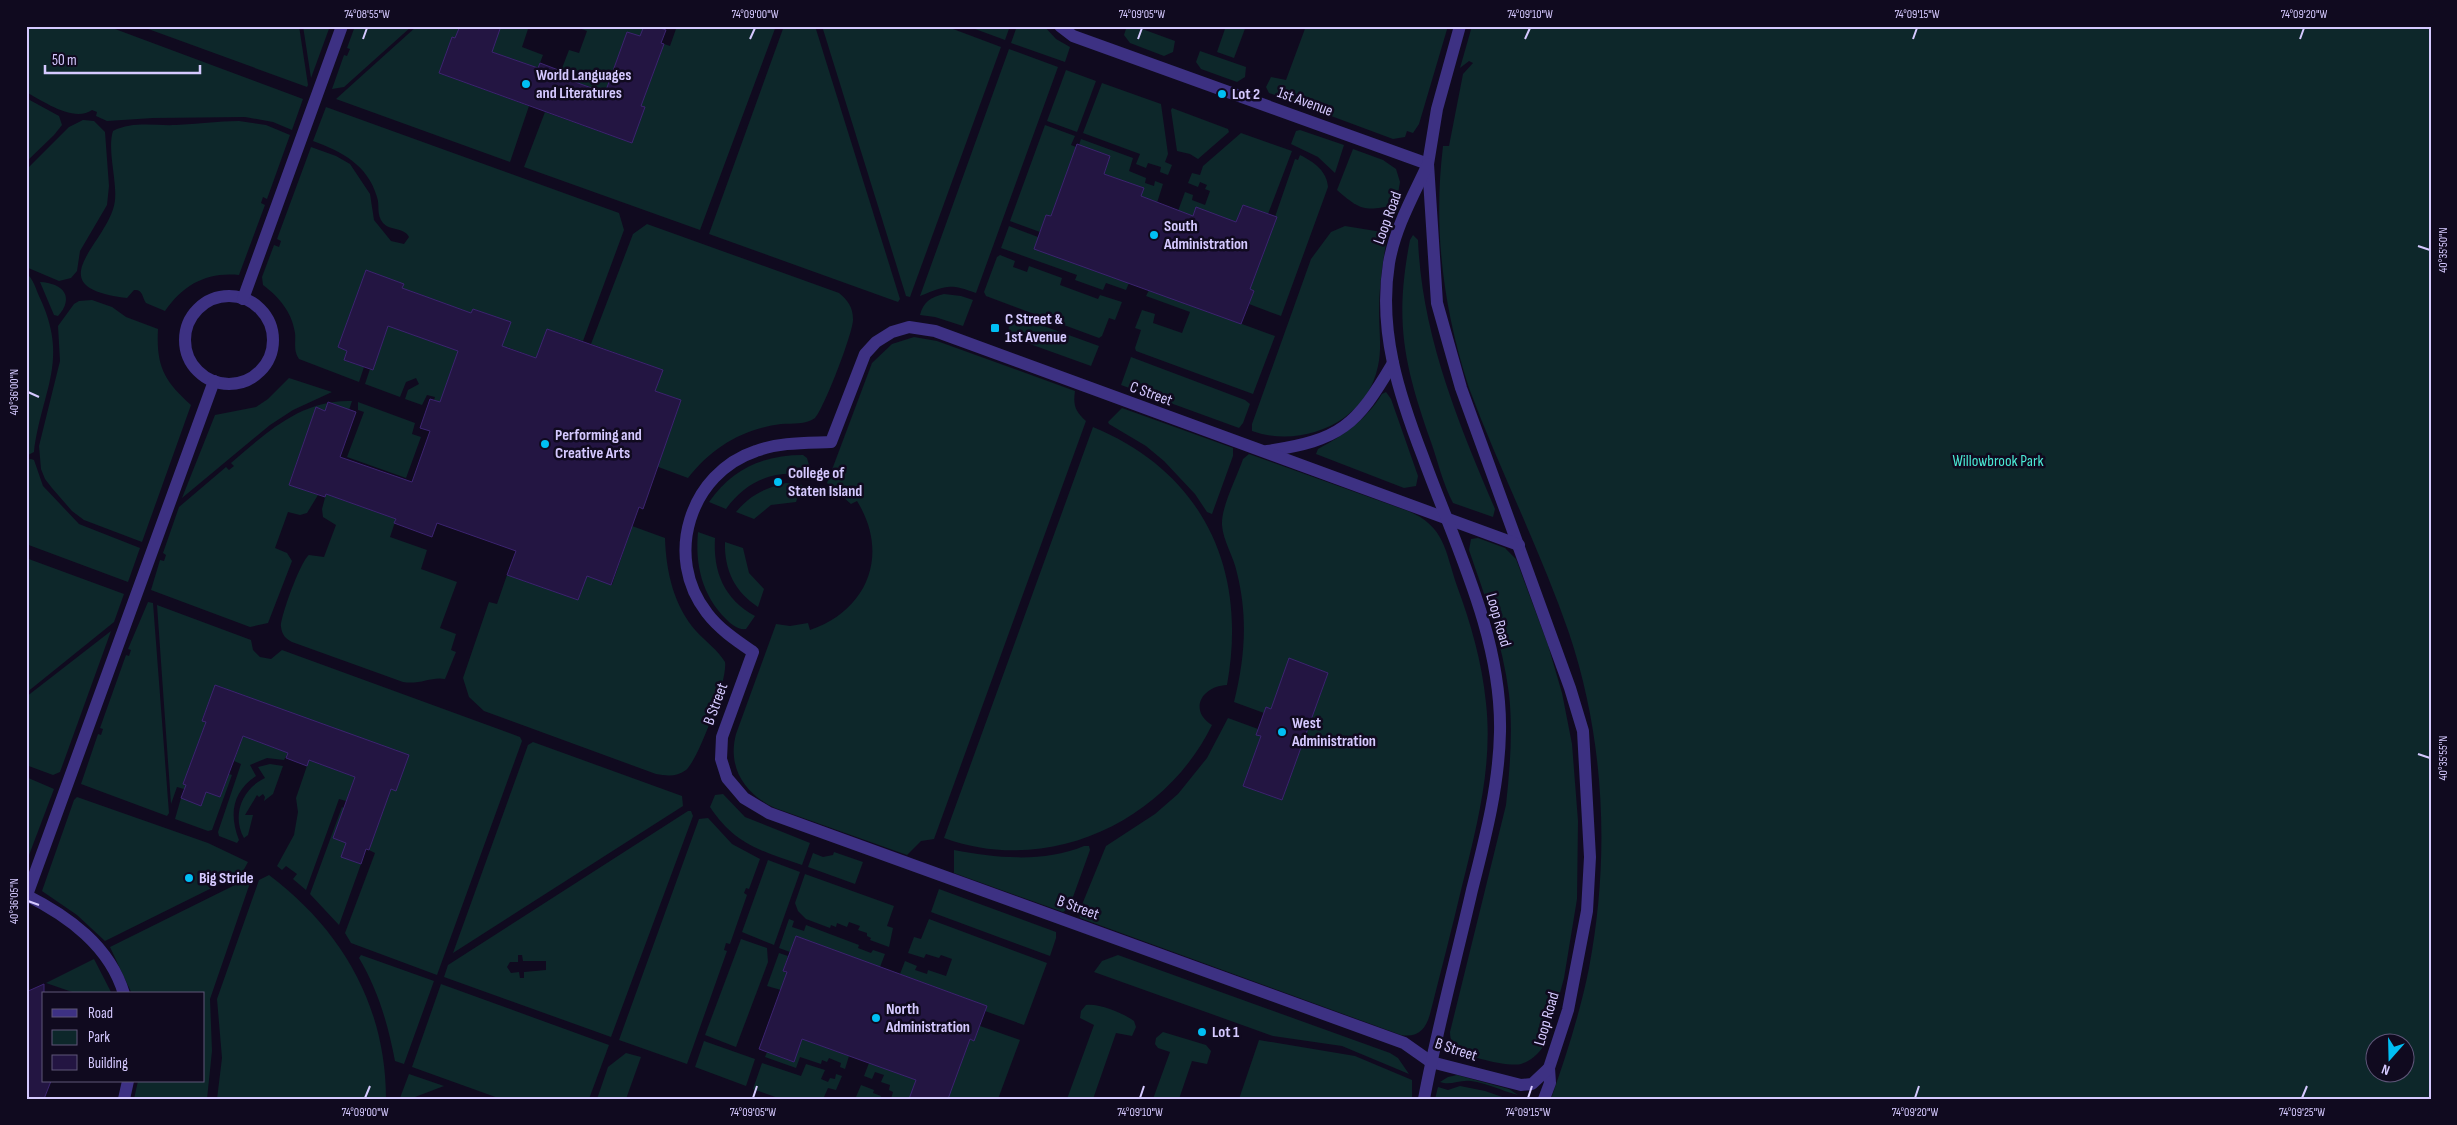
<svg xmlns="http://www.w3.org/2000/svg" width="2457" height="1125" font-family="'Sofia Sans Condensed',sans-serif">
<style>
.green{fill:#0d272a;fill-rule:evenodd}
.building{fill:#231542;stroke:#3c2470}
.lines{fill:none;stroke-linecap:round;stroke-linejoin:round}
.minor{stroke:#3d3183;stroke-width:12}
.ticks{fill:none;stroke:#d5c9ff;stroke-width:2}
.poi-dot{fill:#00bff4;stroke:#100a1f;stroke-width:2}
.labels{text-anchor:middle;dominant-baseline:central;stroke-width:5;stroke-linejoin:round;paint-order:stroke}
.poi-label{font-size:16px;font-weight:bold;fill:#d5c9ff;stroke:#100a1f;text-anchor:start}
.street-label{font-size:16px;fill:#d5c9ff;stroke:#100a1f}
.park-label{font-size:16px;fill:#4ae9d4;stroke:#100a1f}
.neatline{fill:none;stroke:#d5c9ff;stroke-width:2}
.ticks-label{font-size:12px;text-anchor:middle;fill:#d5c9ff}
</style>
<rect width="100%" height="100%" fill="#100a1f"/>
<g class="green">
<path d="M26,26H107L303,99L292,130L273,122L245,117L153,118L107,121L96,116L97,112L92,110C74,123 43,101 26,92Z"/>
<path d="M140,26H299L308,85L307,87Z"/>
<path d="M303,26H330L311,78Z"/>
<path d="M355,26H412L344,87L332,89L344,55L347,56L350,49L347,48Z"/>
<path d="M417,26H460L455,38L452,37L439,73L529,106L510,162L336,99Z"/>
<path d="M501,26H529L522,47L543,55L538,68L492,52Z"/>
<path d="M574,26H644L642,37L627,32L605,93L559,76L569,50L579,53L587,31Z"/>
<path d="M677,26H776L700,230L524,167L545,112L632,143L644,108L641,106L664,44L670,46Z"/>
<path d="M784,26H815L900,299L898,302L709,234Z"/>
<path d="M822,26H945L1001,47L910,297L906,296Z"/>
<path d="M967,26H1010L1005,40Z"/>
<path d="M1017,26H1044L1056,39L1070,47L1065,62L1011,43Z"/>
<path d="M1127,26H1134L1175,41L1173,52L1164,56L1130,43L1124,35Z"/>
<path d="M1226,26H1246L1234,58L1217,52Z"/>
<path d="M1306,26H1448L1419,124L1413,133L1407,131L1405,137L1393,139L1269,93L1266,87L1271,77L1286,80Z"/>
<path d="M1472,26H2431V1099H1551C1566,1056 1580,1013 1589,968C1610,858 1605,740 1569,633C1540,549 1500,471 1469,388C1443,308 1433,229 1443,146H1449L1463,74L1473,63L1469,61L1460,68ZM2374,1042H2404V1072H2374Z"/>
<path d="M1009,49L1058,67L976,293C948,283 946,286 920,296Z"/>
<path d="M1200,51L1246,67L1245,77L1237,82L1201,69L1196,62Z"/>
<path d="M1066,70L1096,81L1077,132L1047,121Z"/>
<path d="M1102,83L1161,104L1168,154L1165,162L1172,165L1168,175L1160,172L1161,167L1148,163L1146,168L1136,164L1140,154L1083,133Z"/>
<path d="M26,98L59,116L62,125L54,135L26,162Z"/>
<path d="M326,107L619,213L624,230L583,341L547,329L536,358L507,347L505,350L501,349L510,322L473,309L471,313L402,288L403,284L366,270L338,347L347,351L344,360L364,367L359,382L299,359C293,351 296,342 295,333C292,312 279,297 263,285L262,277L274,245L279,247L281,241L277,239L311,147L336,156L350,164L370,194L374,220L391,241L404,244L409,237C404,227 390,231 383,223C376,214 380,206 377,197C368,165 341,151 313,141Z"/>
<path d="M1172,108L1228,129L1229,132L1198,159L1190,154L1177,151L1171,110Z"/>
<path d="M83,120L94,121L105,132L109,186L107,205L80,251L77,271L71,278L59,281L26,267V170L69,127Z"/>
<path d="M239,121L266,125L290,135L267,199L263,197L261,203L265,205L239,275C207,272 184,284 165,311L146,303C142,297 143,289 134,290L127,298C33,287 111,242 115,200C117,180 107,149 113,131C133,121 154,126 176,125C197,124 218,121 239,121Z"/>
<path d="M1045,125L1075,136L1071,145L1076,147L1051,216L1046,215L1040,232L1010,221Z"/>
<path d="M1300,130L1344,145L1335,173L1318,157L1291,144L1296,131Z"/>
<path d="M1241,133L1292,151L1268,214L1243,205L1236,222L1197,208L1193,217L1178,211L1185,192L1193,195L1192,200L1205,205L1210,191L1205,189L1207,185L1200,182L1198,187L1188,183L1192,173L1200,175L1203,166Z"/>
<path d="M1081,139L1133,158L1129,171L1146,178L1145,183L1154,186L1155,181L1163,184L1157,203L1140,197L1143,188L1104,174L1110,156L1079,145Z"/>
<path d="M1353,149L1383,160L1396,169L1400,182L1396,205C1364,211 1361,211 1337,190Z"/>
<path d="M1300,155C1314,162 1327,171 1328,187L1281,316L1249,304L1254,291L1250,289L1295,159L1298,160Z"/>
<path d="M647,224L839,293C848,300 853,308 853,319C854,331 823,411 815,418C805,425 793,423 781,424C743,429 712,447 688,478L653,465L659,463L681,400L655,391L663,370L591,344L633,234Z"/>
<path d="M1009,226L1038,237L1129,283L1126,290L1106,283L1103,290L1075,280L1077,275L1001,248Z"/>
<path d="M1345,226L1388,233C1383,259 1379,285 1379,312C1379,330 1382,348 1378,366C1367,422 1302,449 1252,431V424L1311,259L1331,232Z"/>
<path d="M1413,235L1418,240C1422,336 1458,422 1495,509L1493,517L1453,503C1443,484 1438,462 1431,442C1404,365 1394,322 1410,240Z"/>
<path d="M1000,255L1015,261L1013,267L1027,272L1029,266L1062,278L1060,285L1098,299L1100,295L1122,302L1115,320L1109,318L1102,336L1099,338L986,296L984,292L997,257Z"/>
<path d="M26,273C33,278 36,289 39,296C70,361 42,389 34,452L26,456Z"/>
<path d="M40,282C63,283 75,297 58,316L54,315Z"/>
<path d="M1149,290L1275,336L1253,394L1136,351L1135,348L1141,330L1135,328L1142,310L1155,314L1153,323L1182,333L1190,312L1146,296Z"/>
<path d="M944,294L961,296L973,300L963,326L935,317L920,315C923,302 931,297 944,294Z"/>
<path d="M92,300L112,307L126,317L158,329C156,366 164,381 191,405L142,542L84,520L72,511L52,488L45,479L41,469L39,446L60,361L58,326L74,304L79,301Z"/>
<path d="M1016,316L1099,346L1091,366L1008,336L1009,325Z"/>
<path d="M388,326L458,351L440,402L434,400L435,397L427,395L422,405L405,399L408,390L419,384L416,378L406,382L400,397L365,384L370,369L373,370Z"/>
<path d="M914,337L937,341L1075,391C1073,405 1075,411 1086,421L934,839L921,841L907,855L775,808C745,794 727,768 736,734L776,624L790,626L808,623L810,630C868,610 890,554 857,501L851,504L827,483L872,363L892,344Z"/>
<path d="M1131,357L1245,400L1250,404L1243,423L1239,428L1121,385Z"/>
<path d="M289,378L332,392L293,410L270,425L182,498L215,415L256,407L268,399Z"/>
<path d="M1386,392L1391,399L1418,476L1416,486L1404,488L1316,454L1318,449C1344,435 1366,420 1382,394Z"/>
<path d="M352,401L349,410L328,402L325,411L316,408L289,484L318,495L307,513L300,515L288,512L275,548L287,553L292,561L268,623L250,627L151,590L160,560L164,561L166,555L163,553L179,507L226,467L229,470L234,466L231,463C267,432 302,399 352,401Z"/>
<path d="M358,402L415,423L412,434L421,437L406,478L347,457L364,412L358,410Z"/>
<path d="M1122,408L1233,448V456L1212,514L1207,512L1195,494L1164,461L1146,446L1109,424L1108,422Z"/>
<path d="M1093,427C1204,473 1248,570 1227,685C1202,686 1188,710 1212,725C1164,823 1047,876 944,838Z"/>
<path d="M1249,454L1408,511C1445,526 1445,551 1457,586C1471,624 1482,662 1486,703C1493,765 1477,826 1462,886C1452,928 1441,971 1430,1014C1426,1029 1418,1038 1401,1035L1080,918L1079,912L1106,846L1155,814L1178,794L1207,758L1228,718L1258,729L1256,735L1261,736L1243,786L1282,800L1328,673L1289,659L1271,709L1266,707L1264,713L1234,702C1245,658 1248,617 1237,573C1234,557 1223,541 1222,525C1221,507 1237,477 1243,459Z"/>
<path d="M803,455L807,458L809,465L806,475C773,470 746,481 726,509L709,502C732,469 763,455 803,455Z"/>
<path d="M31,459L34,460L43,486L79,524L140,548L128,582L26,544V460Z"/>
<path d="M786,483L802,485L796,502L771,505L754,519L736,512C750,495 765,488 786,483Z"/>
<path d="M326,494L396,519L390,537L427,550L421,569L457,582L440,628L456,634L451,650L456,652L445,679C432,676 420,685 403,682L292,642C286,639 282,635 281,627C280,618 301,560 309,555L324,557L336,525L323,517L322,509Z"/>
<path d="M632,526L665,538C666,572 674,606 696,631C706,642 718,650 725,662C728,679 699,759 686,770C677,777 667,776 656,774L484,711L469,697L463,678L489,602L497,604L507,575L578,600L587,576L612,585Z"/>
<path d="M698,532L715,538C713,572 724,599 755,616L746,629C738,630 732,625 726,619C702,595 695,565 698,532Z"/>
<path d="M1478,538L1505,548L1516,559L1548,645L1562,693L1572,744L1578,821L1577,899L1564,978L1547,1041C1541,1051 1532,1061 1521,1064C1508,1067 1463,1057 1454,1046C1451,1042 1450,1037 1450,1032L1506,805C1510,768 1513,730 1509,694C1503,644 1485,597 1469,550L1471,539Z"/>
<path d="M725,542L743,548L749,573L764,589L758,607C735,592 724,570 725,542Z"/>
<path d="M26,558L124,594L114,622L26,693Z"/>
<path d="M148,602L153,603L169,813L167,816L81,784L98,734L101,735L103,729L100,728L126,655L129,656L131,650L128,649Z"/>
<path d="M157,605L251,640L253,650L260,657L271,659L282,650L520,737L522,741L437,975L351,943L345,933L375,853L369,850L391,789L396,790L408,755L215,685L202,720L206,722L183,784L191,787H186L184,789L177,787L171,804Z"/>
<path d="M111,631L60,772L53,775L26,765V697Z"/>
<path d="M243,736L288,753L284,760L267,758L250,765L256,776C232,792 229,815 239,840L237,843L219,836L218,832L241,764L234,761Z"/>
<path d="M533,742L682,796L683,806L453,953L528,745Z"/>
<path d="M309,760L355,777L346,801L339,799L306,890L293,879L297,874L286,866L282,870L277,866L294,835L298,812L296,798Z"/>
<path d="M270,764L283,766L273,794L264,801L265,797L263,794L259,797L257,795L245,815H253L248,835L244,838C231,815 243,788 265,778L258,767Z"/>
<path d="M229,774L232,775L212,830L208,831L175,819L181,798L201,805L206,792L220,797Z"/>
<path d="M26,777L54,789L26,863Z"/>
<path d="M723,794L745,817L810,843L802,865C762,851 735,845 710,807L715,795Z"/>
<path d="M77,797L208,843L248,862L242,873L105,941L77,915L42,891L74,800Z"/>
<path d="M342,807L344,808L333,838L346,843L342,857L361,864L339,925L310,894Z"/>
<path d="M688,811H691L693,816L611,1037L444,977L448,965ZM518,955H522L523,961H546V970L524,972V978H520L519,972L511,973L507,967L510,962H518Z"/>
<path d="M708,818L732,844L760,859L749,889L746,888L744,893L747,895L730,944L726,943L724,950L727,951L687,1064L619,1040L699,819Z"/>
<path d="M1084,846H1089L1090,850L1069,908L1063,912L954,873V850C997,858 1043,863 1084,846Z"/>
<path d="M834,852L863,862L855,884L808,867L813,853L823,857L833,855Z"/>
<path d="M768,860L800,872L774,945L742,932Z"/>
<path d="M805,874L894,906L887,926L893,928L889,947L870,940L871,938L867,936V933L858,930L860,926L849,922L847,927L837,923L836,927L831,925L830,928L806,919L798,911L795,903Z"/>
<path d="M269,875C342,930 386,1006 386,1099H217L222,1058L217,999L259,880Z"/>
<path d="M247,879L251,880L210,999L212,1051L207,1099H134L138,1081H204V994H132L110,947Z"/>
<path d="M939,889L1056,932V938L1050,956L931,912Z"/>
<path d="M789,919L794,921L792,927L804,931L806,925L859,945L858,948L871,953L873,950L885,954L880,967L796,936L790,952L779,948Z"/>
<path d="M929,919L1047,963L1024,1025L985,1011L987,1006L900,974L905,961L917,966L915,970L927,974L928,970L946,976L952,959L941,955L939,958L926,954L924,958L908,953L914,937L921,939Z"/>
<path d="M741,939L767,948L768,962L736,1047L705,1035Z"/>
<path d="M779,953L788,956L783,971L787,973L781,990L767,986Z"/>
<path d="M361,955L434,981L404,1064L395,1061C388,1024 378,990 359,958Z"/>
<path d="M1118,955L1390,1053L1398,1058L1409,1074L1342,1046L1273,1036L1094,972L1102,961Z"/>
<path d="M94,959L112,994H78L46,983Z"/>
<path d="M441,984L609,1045L589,1099H501L412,1067Z"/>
<path d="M1086,1005C1099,1003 1123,1013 1134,1021L1136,1027L1132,1036L1116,1033L1093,1099H1067L1094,1025L1080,1018L1081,1011Z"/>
<path d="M980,1026L1020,1040L998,1099H948L970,1039L974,1041Z"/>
<path d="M1163,1032L1206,1045L1211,1051L1207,1064L1192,1061L1179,1099H1153L1170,1052L1158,1048L1155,1044L1156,1038Z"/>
<path d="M802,1039L849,1056L845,1069L840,1067L841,1063L829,1058L827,1062L822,1060L821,1064L800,1057L796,1068L765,1057L767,1052L794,1062Z"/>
<path d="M1259,1040L1355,1056L1412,1080V1099H1239Z"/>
<path d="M704,1041L755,1059L746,1086L695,1067Z"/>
<path d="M626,1053L641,1057L626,1099H597L608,1067Z"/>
<path d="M762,1063L801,1076L806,1064L825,1070L821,1079L828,1082L830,1078L835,1079L836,1074L842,1076L836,1090L828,1088L824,1097L821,1099H781L753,1089Z"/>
<path d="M869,1063L916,1080L909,1099H891L893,1092L889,1090L890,1085L881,1082L884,1075L875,1072L872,1079L864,1076Z"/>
<path d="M409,1074L444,1086L415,1097L400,1098Z"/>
<path d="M1457,1075L1509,1089L1518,1095C1502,1091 1487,1083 1471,1081C1460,1079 1451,1086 1440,1082L1448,1077Z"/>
<path d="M861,1085L874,1090L873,1093L881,1096L880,1099L856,1097Z"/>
<path d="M1460,1086L1485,1091L1508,1099H1435L1438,1087L1448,1090Z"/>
</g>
<g class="building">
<path d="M460,26H501L492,52L538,68L540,63L561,71L559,76L605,93L627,32L640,36L644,26H655L666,30L661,43L664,44L641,106L645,107L632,143L439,73L452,37L455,38Z"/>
<path d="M1077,144L1110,156L1104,174L1144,188L1141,196L1193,216L1196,207L1236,222L1243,205L1277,217L1250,289L1254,291L1241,324L1034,249L1046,215L1051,216Z"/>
<path d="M366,270L404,284L402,288L427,297L471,313L473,309L511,322L502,346L536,358L547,329L663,370L655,391L681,400L643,509L639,507L611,585L587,576L578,600L507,575L516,551L437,523L432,537L394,523L396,519L326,494L325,497L289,485L316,407L325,411L328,402L356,412L340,457L412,482L430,431L420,428L430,399L440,402L458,351L388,326L373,370L344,360L347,351L338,347Z"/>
<path d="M1289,658L1328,673L1282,800L1243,786L1261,736L1256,735L1266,707L1271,709Z"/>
<path d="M215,685L409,755L396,791L391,789L369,850L366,849L361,864L341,857L346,843L333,838L355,777L309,760L307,766L286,758L288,753L243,736L220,797L206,792L201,806L181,798L186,785L183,784L206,722L202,721Z"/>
<path d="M796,936L987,1006L974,1041L970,1039L948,1099H909L916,1080L802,1039L794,1062L759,1049L787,972L783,971Z"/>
<path d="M44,984V1081H51L44,1099H26V992Z"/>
</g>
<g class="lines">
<g class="minor">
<path d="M1060,26L1073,36L1428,164"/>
<path d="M1460,26L1437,109L1428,164L1437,303L1461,388L1570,688L1583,731L1590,857L1587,911L1568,1010L1549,1068L1550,1083L1544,1099"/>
<circle cx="229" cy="340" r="44"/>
<path d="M243,299L342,26"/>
<path d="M1267,451C1341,440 1356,426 1393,363"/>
<path d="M1519,545L935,331L909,327L892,332L876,342L865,354L831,442C806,443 780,442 756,451C690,473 663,557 707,613C719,629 737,641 753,652L722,737L721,759L727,778L744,798L769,813L1404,1043L1431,1062L1521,1085L1532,1084L1549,1068"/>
<path d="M26,895C68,916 110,946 124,994"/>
<path d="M27,895L214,381"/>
<path d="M124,1099L128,1081"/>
<path d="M1424,1099C1437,1029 1456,960 1472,890C1485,839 1499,786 1500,732C1502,637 1455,545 1423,457C1399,395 1378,331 1389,263C1395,228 1413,196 1428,164"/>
</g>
</g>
<path class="ticks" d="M363,39L367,28M750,39L755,28M1138,39L1142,28M1525,39L1530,28M1913,39L1917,28M2300,39L2304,28M2418,246L2430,250M28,392L39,397M2418,754L2430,758M28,901L39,905M365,1098L370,1086M753,1098L757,1086M1140,1098L1144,1086M1528,1098L1532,1086M1915,1098L1919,1086M2302,1098L2307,1086"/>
<g class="poi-dot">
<circle cx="526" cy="84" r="5"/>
<circle cx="1222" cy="94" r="5"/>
<circle cx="1154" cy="235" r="5"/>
<rect x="990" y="323" width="10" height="10" rx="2.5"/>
<circle cx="545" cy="444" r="5"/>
<circle cx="778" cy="482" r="5"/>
<circle cx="1282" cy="732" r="5"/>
<circle cx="189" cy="878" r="5"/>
<circle cx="876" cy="1018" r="5"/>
<circle cx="1202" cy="1032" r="5"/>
</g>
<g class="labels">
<g class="poi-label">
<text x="536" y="75">World Languages<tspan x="536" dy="18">and Literatures</tspan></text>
<text x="1232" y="94">Lot 2</text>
<text x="1164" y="226">South<tspan x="1164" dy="18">Administration</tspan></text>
<text x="1005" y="319">C Street &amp;<tspan x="1005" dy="18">1st Avenue</tspan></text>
<text x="555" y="435">Performing and<tspan x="555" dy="18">Creative Arts</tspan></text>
<text x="788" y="473">College of<tspan x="788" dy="18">Staten Island</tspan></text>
<text x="1292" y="723">West<tspan x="1292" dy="18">Administration</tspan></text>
<text x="199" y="878">Big Stride</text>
<text x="886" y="1009">North<tspan x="886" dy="18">Administration</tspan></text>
<text x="1212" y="1032">Lot 1</text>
</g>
<g class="street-label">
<text transform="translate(1305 102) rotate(20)">1st Avenue</text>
<text transform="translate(1388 218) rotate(-70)">Loop Road</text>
<text transform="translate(1151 394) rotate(20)">C Street</text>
<text transform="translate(1498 620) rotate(74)">Loop Road</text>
<text transform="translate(716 704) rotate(-70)">B Street</text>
<text transform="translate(1078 908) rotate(20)">B Street</text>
<text transform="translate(1547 1019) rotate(-74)">Loop Road</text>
<text transform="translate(1456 1050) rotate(18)">B Street</text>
</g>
<g class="park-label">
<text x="1998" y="461">Willowbrook Park</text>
</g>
</g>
<rect width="2457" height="1125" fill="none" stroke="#100a1f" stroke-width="55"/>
<rect x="42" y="992" width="162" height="90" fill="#100a1f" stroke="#5f5679"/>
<rect x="52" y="1009" width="25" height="8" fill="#3d3183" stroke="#5f5679"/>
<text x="88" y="1018" font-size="15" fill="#d5c9ff">Road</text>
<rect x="52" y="1030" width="25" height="15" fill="#0d272a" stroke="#5f5679"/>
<text x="88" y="1042" font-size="15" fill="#d5c9ff">Park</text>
<rect x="52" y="1055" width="25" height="15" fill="#231542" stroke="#5f5679"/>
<text x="88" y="1068" font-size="15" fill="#d5c9ff">Building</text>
<g transform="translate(2390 1058) rotate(200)"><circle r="24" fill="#100a1f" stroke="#5f5679"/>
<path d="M0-4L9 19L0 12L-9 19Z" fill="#00bff4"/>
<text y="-8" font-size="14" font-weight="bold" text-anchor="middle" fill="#d5c9ff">N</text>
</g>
<path d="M45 65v8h155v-8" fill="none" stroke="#d5c9ff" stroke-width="2.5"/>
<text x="52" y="65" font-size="15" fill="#d5c9ff" stroke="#100a1f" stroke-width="4" paint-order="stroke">50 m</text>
<rect x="28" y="28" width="2402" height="1070" class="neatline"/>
<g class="ticks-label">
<text x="367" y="18">74°08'55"W</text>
<text x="755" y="18">74°09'00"W</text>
<text x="1142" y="18">74°09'05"W</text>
<text x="1530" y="18">74°09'10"W</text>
<text x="1917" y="18">74°09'15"W</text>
<text x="2304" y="18">74°09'20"W</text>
<text transform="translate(2443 250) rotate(-90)" y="4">40°35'50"N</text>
<text transform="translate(14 392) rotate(-90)" y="4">40°36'00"N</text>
<text transform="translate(2443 758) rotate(-90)" y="4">40°35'55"N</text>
<text transform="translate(14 901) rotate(-90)" y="4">40°36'05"N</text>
<text x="365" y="1116">74°09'00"W</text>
<text x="753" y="1116">74°09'05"W</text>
<text x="1140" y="1116">74°09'10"W</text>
<text x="1528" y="1116">74°09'15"W</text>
<text x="1915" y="1116">74°09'20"W</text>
<text x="2302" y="1116">74°09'25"W</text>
</g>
</svg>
